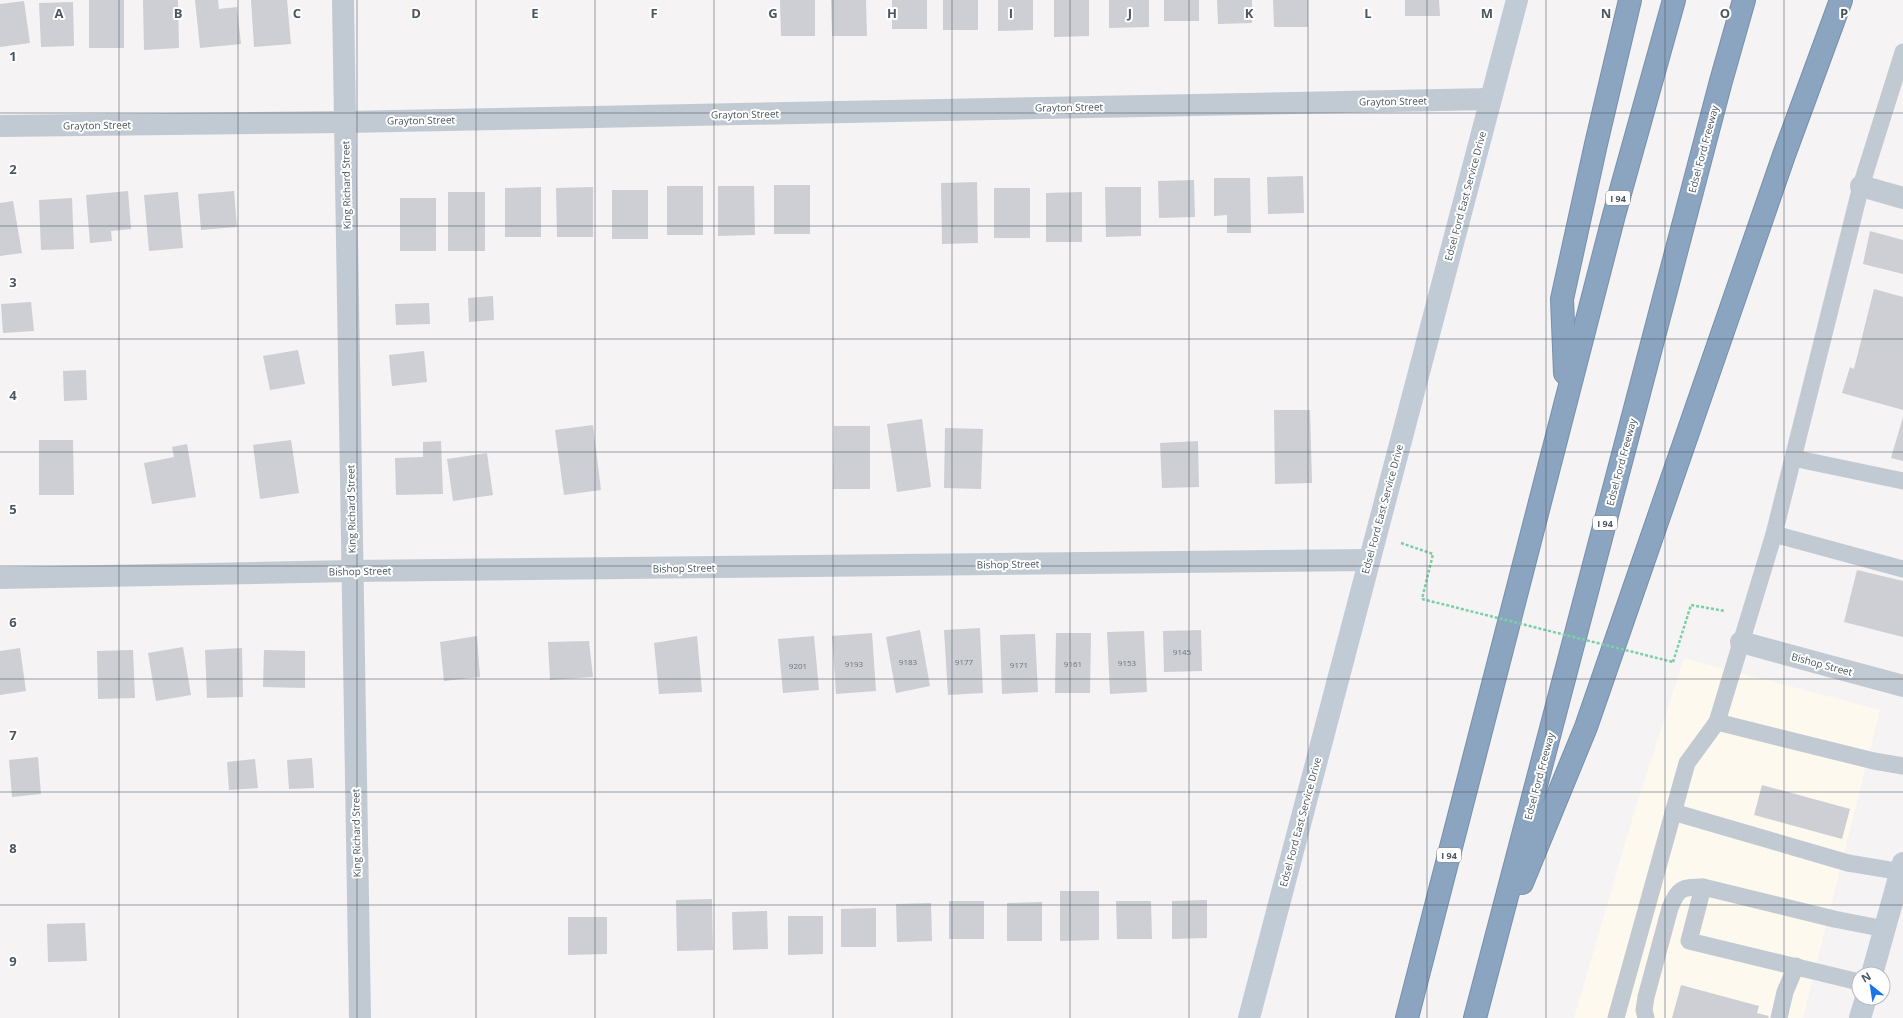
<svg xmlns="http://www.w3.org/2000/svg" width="1903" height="1018" font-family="'Open Sans',sans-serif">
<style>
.commercial{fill:#fdf9ef}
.building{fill:#cdcfd5}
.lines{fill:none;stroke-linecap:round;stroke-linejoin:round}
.highway-casing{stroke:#7690ad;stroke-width:24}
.path{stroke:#7ad0a6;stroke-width:2.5;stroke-dasharray:3 2;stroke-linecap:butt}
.lane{stroke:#c1cad2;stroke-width:17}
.street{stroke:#c1cad2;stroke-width:22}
.secondary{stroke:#c1cbd6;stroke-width:22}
.highway{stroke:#8ba5c1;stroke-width:22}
.path-bridge{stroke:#7ad0a6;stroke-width:2.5;stroke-dasharray:3 2;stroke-linecap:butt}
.grid{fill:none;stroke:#4a5661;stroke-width:1;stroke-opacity:0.55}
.labels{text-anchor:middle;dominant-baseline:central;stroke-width:4;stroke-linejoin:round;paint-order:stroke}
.number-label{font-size:8px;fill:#6b747e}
.shield{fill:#fff;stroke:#808990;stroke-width:1}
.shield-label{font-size:9px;font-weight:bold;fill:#4a5661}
.street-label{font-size:10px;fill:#4a5661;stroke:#fff}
.grid-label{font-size:13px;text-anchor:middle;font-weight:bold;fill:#4a5661;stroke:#fff;stroke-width:4;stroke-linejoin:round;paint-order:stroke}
</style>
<rect width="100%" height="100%" fill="#f5f3f3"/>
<path class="commercial" d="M1684,658L1880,710L1803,1018H1574L1634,813Z"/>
<g class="building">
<rect x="89" y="0" width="35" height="48"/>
<path d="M143,0H178L179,48L144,50Z"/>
<path d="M195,0H218L219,9L237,7L241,44L200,48Z"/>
<path d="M251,0H287L291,44L254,47Z"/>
<path d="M780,0H815V36H781Z"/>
<path d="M831,0H866L867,36H832Z"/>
<rect x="892" y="0" width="35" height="29"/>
<rect x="943" y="0" width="35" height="30"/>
<path d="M998,0H1033V30L998,31Z"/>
<path d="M1054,0H1089V36L1054,37Z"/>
<path d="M1109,0H1149V27L1109,28Z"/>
<rect x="1164" y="0" width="35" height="21"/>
<path d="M1217,0H1252V23L1218,24Z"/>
<path d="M1273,0H1308V27H1274Z"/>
<path d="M1405,0H1439L1440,16H1405Z"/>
<path d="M24,1L30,43L0,47V4Z"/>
<path d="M73,2L74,46L41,47L39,3Z"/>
<path d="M1303,176L1304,213L1268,214L1267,177Z"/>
<path d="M1214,178H1250L1251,233H1227V215L1214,216Z"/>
<path d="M1194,180L1195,217L1159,218L1158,181Z"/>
<path d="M977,182L978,243L942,244L941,183Z"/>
<rect x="774" y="185" width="36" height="49"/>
<rect x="667" y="186" width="36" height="49"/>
<path d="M718,186H754L755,235L718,236Z"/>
<path d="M541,187V237H505V188Z"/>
<path d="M593,187V237H557L556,188Z"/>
<path d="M1105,187H1141V236L1106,237Z"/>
<rect x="994" y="188" width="36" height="50"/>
<rect x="612" y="190" width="36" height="49"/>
<path d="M128,191L131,229L111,231L112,241L90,243L86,195Z"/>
<path d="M234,191L237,227L201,230L198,194Z"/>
<path d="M178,192L183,248L149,251L144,195Z"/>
<rect x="448" y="192" width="37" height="59"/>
<path d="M1082,192V242H1046V193Z"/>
<path d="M72,198L74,249L41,250L39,200Z"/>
<rect x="400" y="198" width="36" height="53"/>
<path d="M13,201L22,253L0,256V203Z"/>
<path d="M1870,231L1903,240V274L1863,264Z"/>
<path d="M1874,289L1903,297V410L1842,393L1850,367L1854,369Z"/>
<path d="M493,296L494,320L469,322L468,298Z"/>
<path d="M31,302L34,331L3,333L1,304Z"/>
<path d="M429,303L430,324L396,325L395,304Z"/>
<path d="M298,350L305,384L270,390L263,356Z"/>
<path d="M424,351L427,382L392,386L389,355Z"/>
<path d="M86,370L87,400L64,401L63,371Z"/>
<path d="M1274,410H1310L1312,483L1275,484Z"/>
<path d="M1903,417V461L1891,458Z"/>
<path d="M922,419L931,487L897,492L887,424Z"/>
<path d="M593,425L601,490L564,495L555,430Z"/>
<path d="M834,426H870V489H833Z"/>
<path d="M945,428L983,429L981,489L944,488Z"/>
<path d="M39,440H73L74,495H39Z"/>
<path d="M291,440L299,493L260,499L253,445Z"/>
<path d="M441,441L443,494L396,495L395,458L423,457V442Z"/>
<path d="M1198,441L1199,487L1162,488L1160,443Z"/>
<path d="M187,444L196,497L152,504L144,463L174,457L172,447Z"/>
<path d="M487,453L493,495L453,501L447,459Z"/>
<path d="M1857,570L1903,581V637L1844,622Z"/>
<path d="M980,628L983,693L948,695L944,630Z"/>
<path d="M920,630L930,686L896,693L886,637Z"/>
<path d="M1201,630L1202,671L1164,672L1163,631Z"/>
<path d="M1144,631L1147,692L1110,694L1107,632Z"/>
<path d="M872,633L876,691L836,694L832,636Z"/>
<path d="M1056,633H1091L1090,693H1055Z"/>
<path d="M1035,634L1038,692L1002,694L1000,635Z"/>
<path d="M477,636L480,677L444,681L440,642Z"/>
<path d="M697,636L702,692L659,694L654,643Z"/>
<path d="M814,636L819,690L783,693L778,639Z"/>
<path d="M589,641L593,677L550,680L548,642Z"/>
<path d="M183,647L191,695L156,701L148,653Z"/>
<path d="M20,648L26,691L0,695V651Z"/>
<path d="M242,648L243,697L207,698L205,650Z"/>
<path d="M133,650L135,698L98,699L97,651Z"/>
<path d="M264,650L305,651V688L263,687Z"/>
<path d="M38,757L41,794L12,797L9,760Z"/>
<path d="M312,758L314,788L289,789L287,760Z"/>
<path d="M255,759L258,788L229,790L227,762Z"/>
<path d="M1762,785L1850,809L1842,839L1754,815Z"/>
<path d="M1060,891H1099V940L1060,941Z"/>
<path d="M712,899L713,950L677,951L676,900Z"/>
<path d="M1207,900V938L1172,939V901Z"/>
<rect x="949" y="901" width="35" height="38"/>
<path d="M1116,901H1151L1152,939H1117Z"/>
<path d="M1042,902V941H1007V903Z"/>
<path d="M931,903L932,941L897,942L896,904Z"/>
<path d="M876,908V947H841V909Z"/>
<path d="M767,911L768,949L733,950L732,912Z"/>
<path d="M788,916H823V954L788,955Z"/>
<path d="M568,917H607V954L568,955Z"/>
<path d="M85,923L87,961L48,962L47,924Z"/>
<path d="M1681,985L1759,1006L1757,1013L1769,1016L1768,1018H1672Z"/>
</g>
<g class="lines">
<g class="highway-casing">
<g id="highway">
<path d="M1565,373L1562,299L1596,144L1630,0"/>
<path d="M1522,883L1586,727L1784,155L1841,0"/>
<path d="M1407,1018L1614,215L1674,0"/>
<path d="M1475,1018L1721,81L1744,0"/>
</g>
</g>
<g class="path">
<path d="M1401,543L1433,554L1422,599"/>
<path d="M1673,662L1691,605L1725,611"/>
</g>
<g class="lane">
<path d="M1793,458L1903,481"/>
<path d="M1774,534L1903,569"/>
<path d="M1717,722L1874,761L1903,766"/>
<path d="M1673,812L1848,863L1903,872"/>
<path d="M1859,982L1689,941L1703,887L1834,919L1885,929"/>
<path d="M1616,1018L1687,763L1717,722L1774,534L1861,186L1903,52"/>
<path d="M1646,1018L1644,1010L1646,997L1670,908C1678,888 1682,887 1703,887"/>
<path d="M1779,1018L1785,992L1796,966"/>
</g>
<g class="street">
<path d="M343,0L360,1018"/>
<path d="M0,126L345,122L1490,99"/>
<path d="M1861,186L1903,198"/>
<path d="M0,578L351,571L1369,560"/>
<path d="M1741,642L1903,686"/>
</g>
<g class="secondary">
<path d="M1872,974L1903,863"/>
<path d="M1249,1018L1517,0"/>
<path d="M1860,1018L1866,998"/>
</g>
<use href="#highway" class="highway"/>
<path class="path-bridge" d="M1422,599L1673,662"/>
</g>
<path class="grid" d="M119,0V1018M238,0V1018M357,0V1018M476,0V1018M595,0V1018M714,0V1018M833,0V1018M952,0V1018M1070,0V1018M1189,0V1018M1308,0V1018M1427,0V1018M1546,0V1018M1665,0V1018M1784,0V1018M0,113H1903M0,226H1903M0,339H1903M0,452H1903M0,566H1903M0,679H1903M0,792H1903M0,905H1903"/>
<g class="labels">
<g class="number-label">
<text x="1182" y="651">9145</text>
<text x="908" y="661">9183</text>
<text x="964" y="661">9177</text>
<text x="1127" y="662">9153</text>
<text x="854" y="663">9193</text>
<text x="1073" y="663">9161</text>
<text x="1019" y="664">9171</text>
<text x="798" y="665">9201</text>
</g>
<g class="shield">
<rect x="1606" y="191" width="24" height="14" rx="3"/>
<rect x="1593" y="516" width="24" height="14" rx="3"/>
<rect x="1437" y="848" width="24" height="14" rx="3"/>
</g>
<g class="shield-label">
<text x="1618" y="198">I 94</text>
<text x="1605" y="523">I 94</text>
<text x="1449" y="855">I 94</text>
</g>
<g class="street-label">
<text transform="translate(1393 101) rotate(-1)">Grayton Street</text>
<text transform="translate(1069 107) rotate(-1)">Grayton Street</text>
<text transform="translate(745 114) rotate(-1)">Grayton Street</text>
<text transform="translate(421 120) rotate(-1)">Grayton Street</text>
<text transform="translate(97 125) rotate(-1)">Grayton Street</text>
<text transform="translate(1703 149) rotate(-75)">Edsel Ford Freeway</text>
<text transform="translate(346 185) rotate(-91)">King Richard Street</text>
<text transform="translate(1465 196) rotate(-75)">Edsel Ford East Service Drive</text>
<text transform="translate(1621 462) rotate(-75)">Edsel Ford Freeway</text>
<text transform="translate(351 509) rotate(-91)">King Richard Street</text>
<text transform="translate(1382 509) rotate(-75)">Edsel Ford East Service Drive</text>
<text transform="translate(1008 564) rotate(-1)">Bishop Street</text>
<text transform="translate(684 568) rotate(-1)">Bishop Street</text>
<text transform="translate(360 571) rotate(-1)">Bishop Street</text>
<text transform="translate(1822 664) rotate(15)">Bishop Street</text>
<text transform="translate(1539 776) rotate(-75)">Edsel Ford Freeway</text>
<text transform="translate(1300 822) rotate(-75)">Edsel Ford East Service Drive</text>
<text transform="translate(356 833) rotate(-91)">King Richard Street</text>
</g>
</g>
<g class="grid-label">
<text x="59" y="18">A</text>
<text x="178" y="18">B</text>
<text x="297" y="18">C</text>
<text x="416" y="18">D</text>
<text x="535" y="18">E</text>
<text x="654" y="18">F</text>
<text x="773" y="18">G</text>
<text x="892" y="18">H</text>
<text x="1011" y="18">I</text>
<text x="1130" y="18">J</text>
<text x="1249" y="18">K</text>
<text x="1368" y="18">L</text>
<text x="1487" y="18">M</text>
<text x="1606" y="18">N</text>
<text x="1725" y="18">O</text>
<text x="1844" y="18">P</text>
<text x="13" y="61">1</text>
<text x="13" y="174">2</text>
<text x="13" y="287">3</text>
<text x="13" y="400">4</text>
<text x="13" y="514">5</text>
<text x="13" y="627">6</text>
<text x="13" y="740">7</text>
<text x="13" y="853">8</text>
<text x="13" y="966">9</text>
</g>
<g transform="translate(1871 986) rotate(330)"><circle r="19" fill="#ffffff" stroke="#b7bbc0"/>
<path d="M0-3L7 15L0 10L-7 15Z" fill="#1a73e8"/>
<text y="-6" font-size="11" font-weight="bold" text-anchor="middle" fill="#4a5661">N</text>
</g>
</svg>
